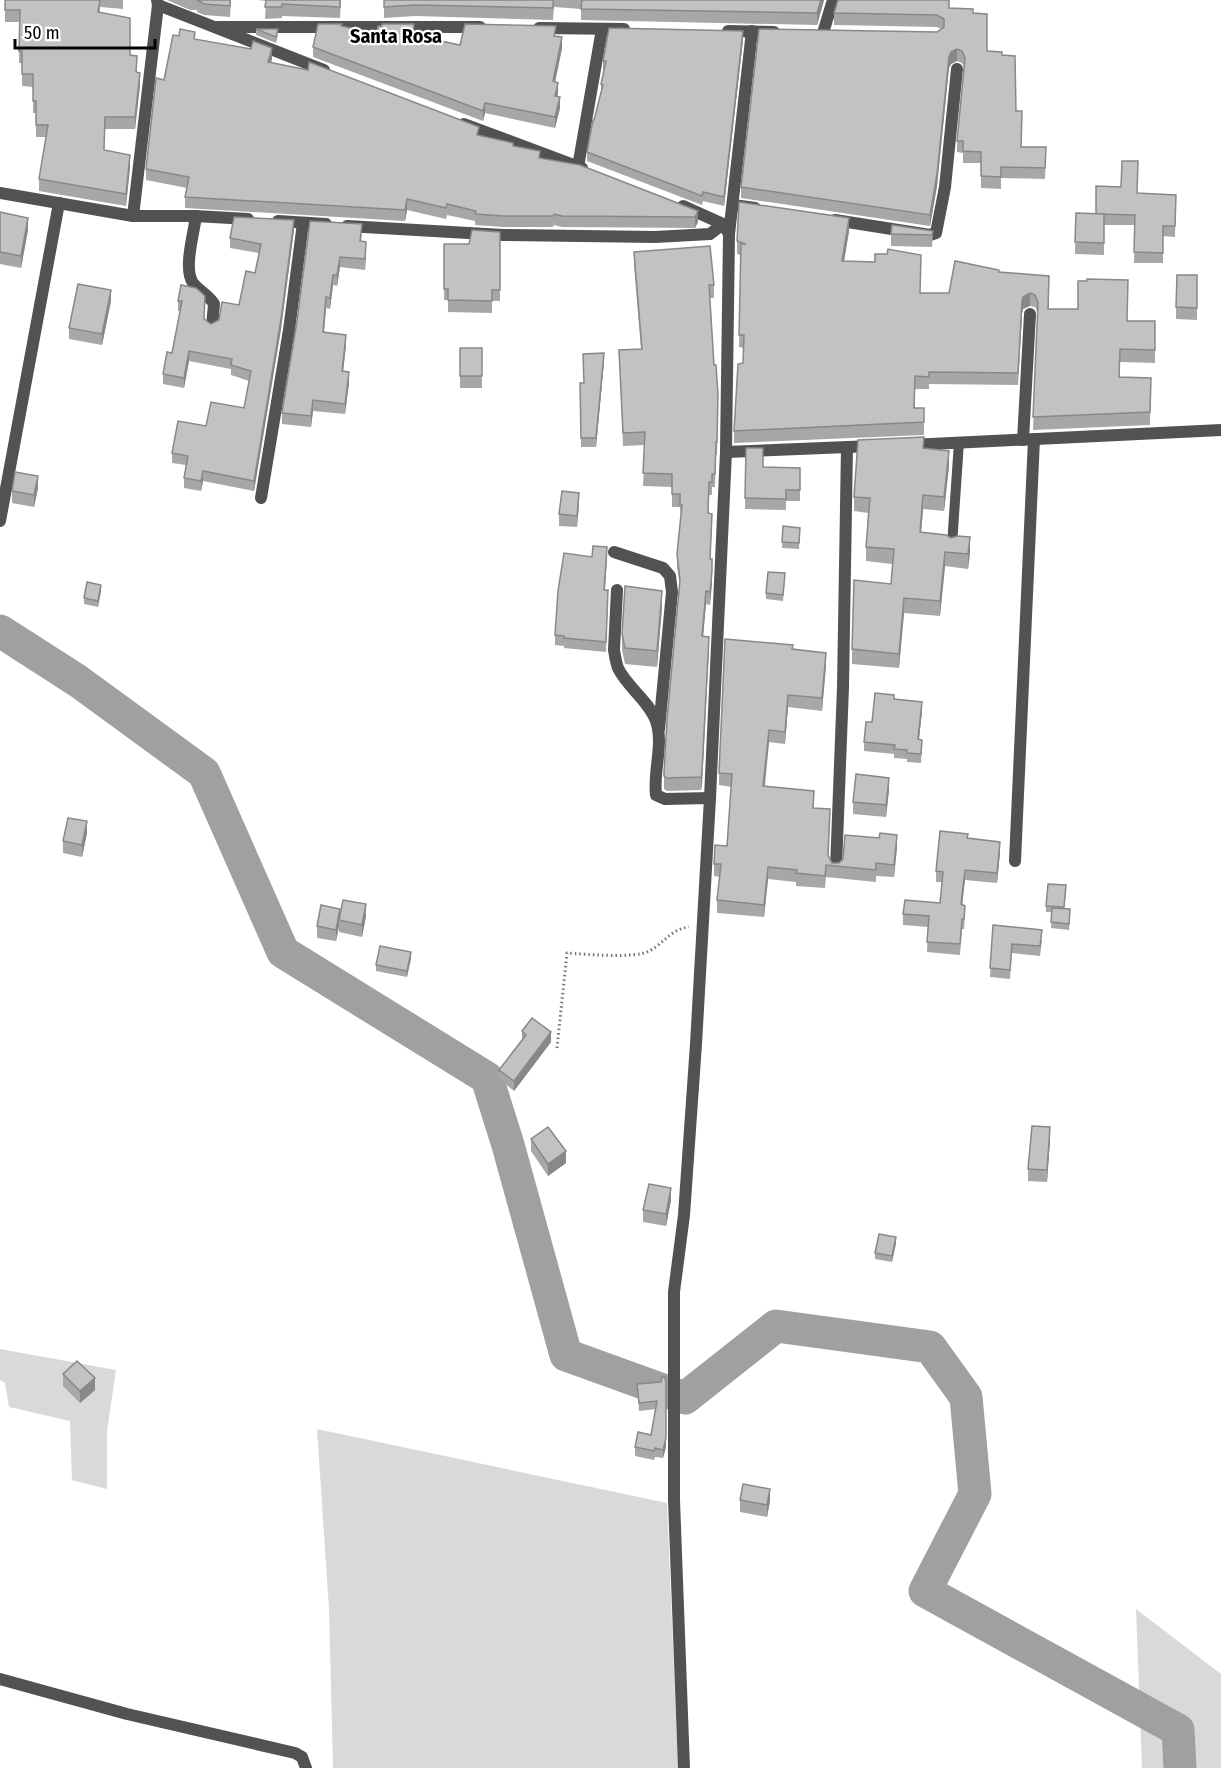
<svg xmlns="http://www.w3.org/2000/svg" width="1221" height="1768" font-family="'Fira Sans Condensed',sans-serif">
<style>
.green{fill:#d9d9d9}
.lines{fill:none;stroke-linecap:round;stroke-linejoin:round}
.river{stroke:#a0a0a0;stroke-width:33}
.path{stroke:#747474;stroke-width:3;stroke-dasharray:1.5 3;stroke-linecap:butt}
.service{stroke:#525252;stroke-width:10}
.minor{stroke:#525252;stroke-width:12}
.tertiary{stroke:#525252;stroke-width:12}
.wall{fill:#a7a7a7}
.shaded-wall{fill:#888}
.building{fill:#c2c2c2;stroke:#888;stroke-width:1.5}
.labels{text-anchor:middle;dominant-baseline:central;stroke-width:4.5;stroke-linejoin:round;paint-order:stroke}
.quarter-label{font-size:20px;font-weight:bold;fill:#000;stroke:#fff}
</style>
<rect width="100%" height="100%" fill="#fff"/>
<g class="green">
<path d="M0,1349L116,1370L107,1431V1489L72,1480L70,1421L9,1407L5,1383L0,1380Z"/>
<path d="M317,1429L667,1503L678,1768H333L329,1609Z"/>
<path d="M1136,1609L1221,1674V1768H1142Z"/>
</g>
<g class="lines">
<path class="river" d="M0,631L78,681L204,773L283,952L487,1078L508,1145L566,1355L685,1398L776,1326L930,1347L966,1397L975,1494L925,1591L1178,1730L1180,1768"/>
<path class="path" d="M557,1048L567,953C584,954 635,959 649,951C665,943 669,930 689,927"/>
<path class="service" d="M952,545L959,442"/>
<g class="minor">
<path d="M215,27H480"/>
<path d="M539,28L624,29"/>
<path d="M728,31L774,32"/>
<path d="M823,33L833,0"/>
<path d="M578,167L602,29"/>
<path d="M0,193L133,216H195L248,219"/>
<path d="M733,205L755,208"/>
<path d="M133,216L158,5"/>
<path d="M196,216C194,233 183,269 193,283C199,291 209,295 214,304L212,326"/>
<path d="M835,220L930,235L936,233L945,187L957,69"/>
<path d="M278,221L326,224"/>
<path d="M347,226L503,235L655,237L710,234L723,224"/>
<path d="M729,234L752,31"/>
<path d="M1023,440L1030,314"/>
<path d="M910,445L1221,430"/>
<path d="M726,452L872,446"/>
<path d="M261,498L289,330L303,223"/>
<path d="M0,521L59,203"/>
<path d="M614,552L663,568L670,576L672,592L659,729"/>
<path d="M617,590L614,650C615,656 616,663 618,668C627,687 649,701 656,721C664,744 653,771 656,795L665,799L710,798"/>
<path d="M1015,861L1034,439"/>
<path d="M836,868L843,687L847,447"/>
<path d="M0,1679L127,1714L295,1753L302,1757L306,1768"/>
</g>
<g class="tertiary">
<path d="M157,0L158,5L324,70"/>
<path d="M464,124L582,168"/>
<path d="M683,206L723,224L729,234L726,452L710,798L696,1044L684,1215L674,1292V1500L684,1768"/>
</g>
</g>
<g class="wall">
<path d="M5,0H123V9L100,7V12L130,55L137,72L140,85L135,129H105L104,150L130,167L126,206L39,191V179L46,137H36V113H33V87L22,86V63H19V22H5Z"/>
<path d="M167,0H231L230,17L204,15L197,12V10H190Z"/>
<path d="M258,0H341L340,18L282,16V18L265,19L266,1Z"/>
<path d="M384,0H824L817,25L581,20V9L554,7L553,20L415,16L384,18Z"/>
<path d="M949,8L973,13L987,51L1002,55L1016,111L1021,147H1046L1045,179L1001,178V189L981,188V163H963V153L957,152V141L964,67L962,63L957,61L951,64L949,68L937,186L930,226L741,198V187L941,29L937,27L834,25V13Z"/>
<path d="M342,26L377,33L414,35L460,45L556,36L562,48L555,82L558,93L557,97L560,108L555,128L485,113L483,121L313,57V47Z"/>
<path d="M256,29L278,35L276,43L256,35Z"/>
<path d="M179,36L272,59L271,63L479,135L513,146L540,158L698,211V222L695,228L562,227L554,225L553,227H503L475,225V221L447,215L446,219L407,210L405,221L185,208V197L187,188L146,180V169L164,80Z"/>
<path d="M743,40L724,206L703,201L702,205L587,161V152L601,91V84L604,70H603V61Z"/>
<path d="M1137,193L1176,195L1175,237L1163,236V263H1134L1135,225H1104V255L1075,254L1076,213L1096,214Z"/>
<path d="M0,212L28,230L21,268L0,264Z"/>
<path d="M310,221L362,235L361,241L366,252L365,270L340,267L337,286L333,285L330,309L326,308L324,332L346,345L343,371L349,383L345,414L313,411L311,427L282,424V413L297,321Z"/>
<path d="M294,230L281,329L254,491L203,481L201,491L184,488V478L186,465L172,463V453L206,426L244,408L249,381L231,375V369L189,361L184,388L163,384V374L172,353L180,311H178V301L181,285L205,319L211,324L219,320L239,305L255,273L259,253L230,248V238Z"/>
<path d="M849,231L844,261L920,293H949L999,272L1049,276V309L1127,321H1155V363L1120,362L1119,377L1151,378L1150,425L1033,430L1038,313L1035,307L1030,306L1023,309L1022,314L1018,385L929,384V389H915V408H924V435L734,443V431L743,363L744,348L739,347L741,255L737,254V241Z"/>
<path d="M933,231L932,247L891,246V234Z"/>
<path d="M500,232V301H492V313L448,312V300H444V244H469Z"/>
<path d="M634,252L714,285V298H710L714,365L718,408L717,455H716L715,487H712V495H709L708,513L712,527L710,559L712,572L710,605L706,604L703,636L709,650L702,784L701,790L667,791L664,789V773L680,587L677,567V554L681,518L680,507H672V487L643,486L645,445L623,446L619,350L641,349L634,265Z"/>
<path d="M1197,275V320L1176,319V307Z"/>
<path d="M111,301L102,345L69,339V328Z"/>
<rect x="460" y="348" width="22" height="40"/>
<path d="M604,362L596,447H581L580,383H584Z"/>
<path d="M746,448L763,467L800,468V501H786V510L745,509Z"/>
<path d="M924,449L949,466L944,511L923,509L921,532L970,552L968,569L945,566L940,616L904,613L899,668L852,664V649L891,584L892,564L866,561V547L868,513L854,511V497Z"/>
<path d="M38,488L34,507L12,503V491Z"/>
<path d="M579,504L577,527L559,526V514Z"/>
<path d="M783,526L800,528L799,549L782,548Z"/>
<path d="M592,557H607L605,590H608L606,652L564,648V646L555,645V635Z"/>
<path d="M785,579L783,601L766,599V593Z"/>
<path d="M101,591L98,607L84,604V598Z"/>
<path d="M662,607L657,667L625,664L622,650V634Z"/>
<path d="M793,649L826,665L822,711L788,707L785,744L769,742L765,786L814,803V808L830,822L828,856L832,863H839L897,847L894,877L876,876V882L826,877L825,888L796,886V882L768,879L764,917L717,913V900L720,877L714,876V864L727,846L732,787L719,785V773Z"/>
<path d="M894,699L922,711L919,739L922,748L921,763L907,762V759L894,758V754L864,751V742L872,722Z"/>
<path d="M889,790L886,817L853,814V802Z"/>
<path d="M87,833L82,857L63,853V841Z"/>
<path d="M968,838L1000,852L997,883L965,880L962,905L965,916L964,929H962L960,955L927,952L928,927L903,925V914L940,903L942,882H936V871Z"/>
<path d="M1066,891L1064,909L1070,915L1069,930L1051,928L1052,912H1046V906Z"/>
<path d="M340,915L366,916L362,937L339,932V926L336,941L317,938V926Z"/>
<path d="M993,925L1042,940L1040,956L1012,953L1010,979L990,977Z"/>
<path d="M411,958L407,977L376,971V965Z"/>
<path d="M522,1031L551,1042L514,1091L499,1079V1070L522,1040Z"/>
<path d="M531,1139L566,1163L548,1176L531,1151Z"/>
<path d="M1050,1139L1047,1182L1028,1181V1169Z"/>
<path d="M671,1200L666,1226L643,1222V1210Z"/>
<path d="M896,1243L892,1262L875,1259V1253Z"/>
<path d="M63,1374L95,1390L80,1403L63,1386Z"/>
<path d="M661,1382L666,1447L663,1458L655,1457L654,1460L635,1456V1447L651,1435L656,1409L639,1411L637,1384Z"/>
<path d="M740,1500L770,1501L767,1517L740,1512Z"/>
</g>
<g class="shaded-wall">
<path d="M821,0H824L817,25V13Z"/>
<path d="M743,31V40L724,206V197Z"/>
<path d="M562,37V48L553,92V81Z"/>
<path d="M272,48V59L268,73V62Z"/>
<path d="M957,49V61L951,64L949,68L937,186L930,226V215L949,57L951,52Z"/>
<path d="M140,73V85L135,129V117Z"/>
<path d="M558,83V93L555,107V96Z"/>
<path d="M560,97V108L555,128V117Z"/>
<path d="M485,103V113L483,121V111Z"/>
<path d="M130,155V167L126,206V194Z"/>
<path d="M407,199V210L405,221V210Z"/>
<path d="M698,211V222L695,228V217Z"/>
<path d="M28,218V230L21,268V256Z"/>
<path d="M849,218V231L842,274V261Z"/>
<path d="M294,220V230L281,329L254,491V481Z"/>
<path d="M366,242V252L365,270V259Z"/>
<path d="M340,257V267L337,286V275Z"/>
<path d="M333,275V285L330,309V298Z"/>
<path d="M111,290V301L102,345V334Z"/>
<path d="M1030,293V306L1023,309L1022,314L1018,385L1022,301L1023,297Z"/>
<path d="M326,297V308L323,343V332Z"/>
<path d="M346,335V345L342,382V371Z"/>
<path d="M189,351V361L184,388V378Z"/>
<path d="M604,353V362L596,447V438Z"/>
<path d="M349,372V383L345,414V404Z"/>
<path d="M313,400V411L311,427V416Z"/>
<path d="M949,451V466L944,511V497Z"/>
<path d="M203,471V481L201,491V481Z"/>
<path d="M38,476V488L34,507V495Z"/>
<path d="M579,493V504L577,527V516Z"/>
<path d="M923,495V509L920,547V532Z"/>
<path d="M970,537V552L968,569V554Z"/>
<path d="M607,547V557L604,600V590Z"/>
<path d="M945,552V566L940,616V601Z"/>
<path d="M712,559V584L710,605V592Z"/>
<path d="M101,585V591L98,607V601Z"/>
<path d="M662,591V607L657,667V651Z"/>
<path d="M706,591V604L702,649V636Z"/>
<path d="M904,598V613L899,668V654Z"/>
<path d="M709,637L702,784L701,790V777Z"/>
<path d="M826,653V665L822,711V698Z"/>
<path d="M788,695V707L785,744V732Z"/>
<path d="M922,702V711L918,748V739Z"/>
<path d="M769,730V742L763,798V786Z"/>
<path d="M889,778V790L886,817V805Z"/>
<path d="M87,821V833L82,857V845Z"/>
<path d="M897,835V847L894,877V865Z"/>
<path d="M1000,842V852L997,883V873Z"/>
<path d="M768,867V879L764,917V905Z"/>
<path d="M965,870V880L961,915V904Z"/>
<path d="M366,904V916L362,937V925Z"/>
<path d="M340,909V921L339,920V926L336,941V930Z"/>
<path d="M411,952V958L407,977V971Z"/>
<path d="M551,1032V1042L514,1091V1081Z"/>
<path d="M1050,1127V1139L1047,1182V1170Z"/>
<path d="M566,1151V1163L548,1176V1164Z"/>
<path d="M671,1188V1200L666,1226V1214Z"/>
<path d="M896,1237V1243L892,1262V1256Z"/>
<path d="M95,1378V1390L80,1403V1391Z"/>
<path d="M666,1438V1447L663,1458V1450Z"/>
<path d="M770,1489V1501L767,1517V1505Z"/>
</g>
<g class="building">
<path d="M5,0H100L98,12L130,18V55L137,56L136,72L140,73L135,117H105L104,150L130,155L126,194L39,179L48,125H36V101H33V74H22V51H19L20,10H5Z"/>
<path d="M197,0H230V6L204,4Z"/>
<path d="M266,0H340V7L282,4V7H265Z"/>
<path d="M384,0H553V8L415,5L384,7Z"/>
<path d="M582,0H821L817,13L581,9Z"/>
<path d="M838,0H949V8L973,9V13L987,14V51L1002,52V55L1015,56L1016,111H1022L1021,147H1046L1045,168L1001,167V177L981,176V152L963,151V141H957L965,58L962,51L957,49L951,52L949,57L937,174L930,215L741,187L759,29L937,32L944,27V19L937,15L834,13Z"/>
<path d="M318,24H342L341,26L377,33L378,26H382V24H414L413,35L460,45L465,24L556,26L554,36L562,37L553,81L558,83L555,96L560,97L555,117L485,103L483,111L313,47Z"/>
<path d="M609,28L743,31L724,197L703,192L702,196L587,152L593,120H594L603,85L601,84L606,61H603Z"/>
<path d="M180,29L195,32L194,39L251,49L253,41L272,48L268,62L308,70L309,62L479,127L477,135L513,143V146L540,151L539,158L580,165L698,211L695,217L562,216L554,214L553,216H503L475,214L476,211L447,204L446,208L407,199L405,210L185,197L189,177L146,169L156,78L164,80L173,35L179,36Z"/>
<path d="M256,29H278L276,37Z"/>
<path d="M1122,161H1138L1137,193L1176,195L1175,226H1163V253L1134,252L1135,215L1096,214V186L1121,187Z"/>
<path d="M739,202L849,218L842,261L875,262V254H887L888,249L921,255L920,293H949L955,261L999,270V272L1049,276L1048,309H1078V281H1087V279L1128,280L1127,321H1155V350L1120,349L1119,377L1151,378L1150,412L1033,417L1038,302L1035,295L1030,293L1023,297L1022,301L1018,373L929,372V377L915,376L914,408H924V422L734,431L738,364L743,363L744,335H739L741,244H746L737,241Z"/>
<path d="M0,212L28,218L21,256L0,252Z"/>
<path d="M1076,213L1104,214V243L1075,242Z"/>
<path d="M234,217L294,220L281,319L254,481L203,471L201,481L184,478L188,456L172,453L178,421L206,426L211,402L244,408L251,371L231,365L232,359L189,351L184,378L163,374L167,352L172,353L182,301H178L181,285L196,288L205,296L204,319L211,324L219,320L222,302L239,305L246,271L255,273L261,244L230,238Z"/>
<path d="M310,221L362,224L360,241L366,242L365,259L340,257L337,275H333L330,298L326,297L323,332L346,335L342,371L349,372L345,404L313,400L311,416L282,413L297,321Z"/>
<path d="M892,225L933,231L932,235L891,234Z"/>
<path d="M472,230L500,232V290H492V301L448,300V289H444V244H469Z"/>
<path d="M710,246L714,285H709L714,365H716L718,395L717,442H716L715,474H712V482H709L708,513L712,514L710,559H712V571L710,592L706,591L702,636L709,637L702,771L701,777L667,778L664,776V773L667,719L680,580L677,554L682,505H680V494H672V474L643,473L645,432L623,433L619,350L642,349L634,252Z"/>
<path d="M1177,275H1197V308L1176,307Z"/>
<path d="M78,284L111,290L102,334L69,328Z"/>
<rect x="460" y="348" width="22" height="28"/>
<path d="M604,353L596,438H581L580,383H584L583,354Z"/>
<path d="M924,437L923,448L949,451L944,497L923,495L920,532L946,535L951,538L957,536L970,537L968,554L945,552L940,601L904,598L899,654L852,649L854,580L891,584L894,549L866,547L870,498L854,497L858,440Z"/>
<path d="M746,448H763V467L800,468V490H786V499L745,498Z"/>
<path d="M15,472L38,476L34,495L12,491Z"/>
<path d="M562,491L579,493L577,516L559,514Z"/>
<path d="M783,526L800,528L799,543L782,542Z"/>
<path d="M593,546L607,547L604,590H608L606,642L564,638V636L555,635L558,591L564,553L592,557Z"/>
<path d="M768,572L785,573L783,595L766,593Z"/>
<path d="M87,582L101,585L98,601L84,598Z"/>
<path d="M625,586L662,591L657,651L625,648L622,634Z"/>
<path d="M725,639L793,645L792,649L826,653L822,698L788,695L785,732L769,730L763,786L814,791L813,808L830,809L828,855L832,863H839L843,859L845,835L879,838L880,833L897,835L894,865L876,863V870L826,865L825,876L796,873L797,870L768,867L764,905L717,900L721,864H714L715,845L727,846L732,774L719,773Z"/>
<path d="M875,693L894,695V699L922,702L918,739L922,740L921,754L907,753V750L894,749L895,745L864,742L866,722H872Z"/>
<path d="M856,774L889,778L886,805L853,802Z"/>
<path d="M68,818L87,821L82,845L63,841Z"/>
<path d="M940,831L968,834L967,838L1000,842L997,873L965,870L961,904L965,906L964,919H962L960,944L927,942L929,916L903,914L905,900L940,903L943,872L936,871Z"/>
<path d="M1048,884L1066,885L1064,907L1046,906Z"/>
<path d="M343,900L366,904L362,925L339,920Z"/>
<path d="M321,905L340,909L336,930L317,926Z"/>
<path d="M1052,908L1070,909L1069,924L1051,922Z"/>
<path d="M993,925L1042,930L1040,946L1012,944L1010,970L990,968Z"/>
<path d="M380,946L411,952L407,971L376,965Z"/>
<path d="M532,1018L551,1032L514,1081L499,1070L526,1035L522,1031Z"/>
<path d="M1032,1126L1050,1127L1047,1170L1028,1169Z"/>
<path d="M548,1127L566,1151L548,1164L531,1139Z"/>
<path d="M649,1184L671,1188L666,1214L643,1210Z"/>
<path d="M879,1234L896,1237L892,1256L875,1253Z"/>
<path d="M77,1361L95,1378L80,1391L63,1374Z"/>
<path d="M662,1377H665L666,1384V1438L663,1450L655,1448L654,1451L635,1447L638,1432L651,1435L657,1401L639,1403L637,1384L661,1382Z"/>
<path d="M743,1484L770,1489L767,1505L740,1500Z"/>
</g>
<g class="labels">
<g class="quarter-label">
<text x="396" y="36">Santa Rosa</text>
</g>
</g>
<path d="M15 39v9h140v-9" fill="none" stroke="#000000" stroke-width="3"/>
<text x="24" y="39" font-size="18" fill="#000000" stroke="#ffffff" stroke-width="4.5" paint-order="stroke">50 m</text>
</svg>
